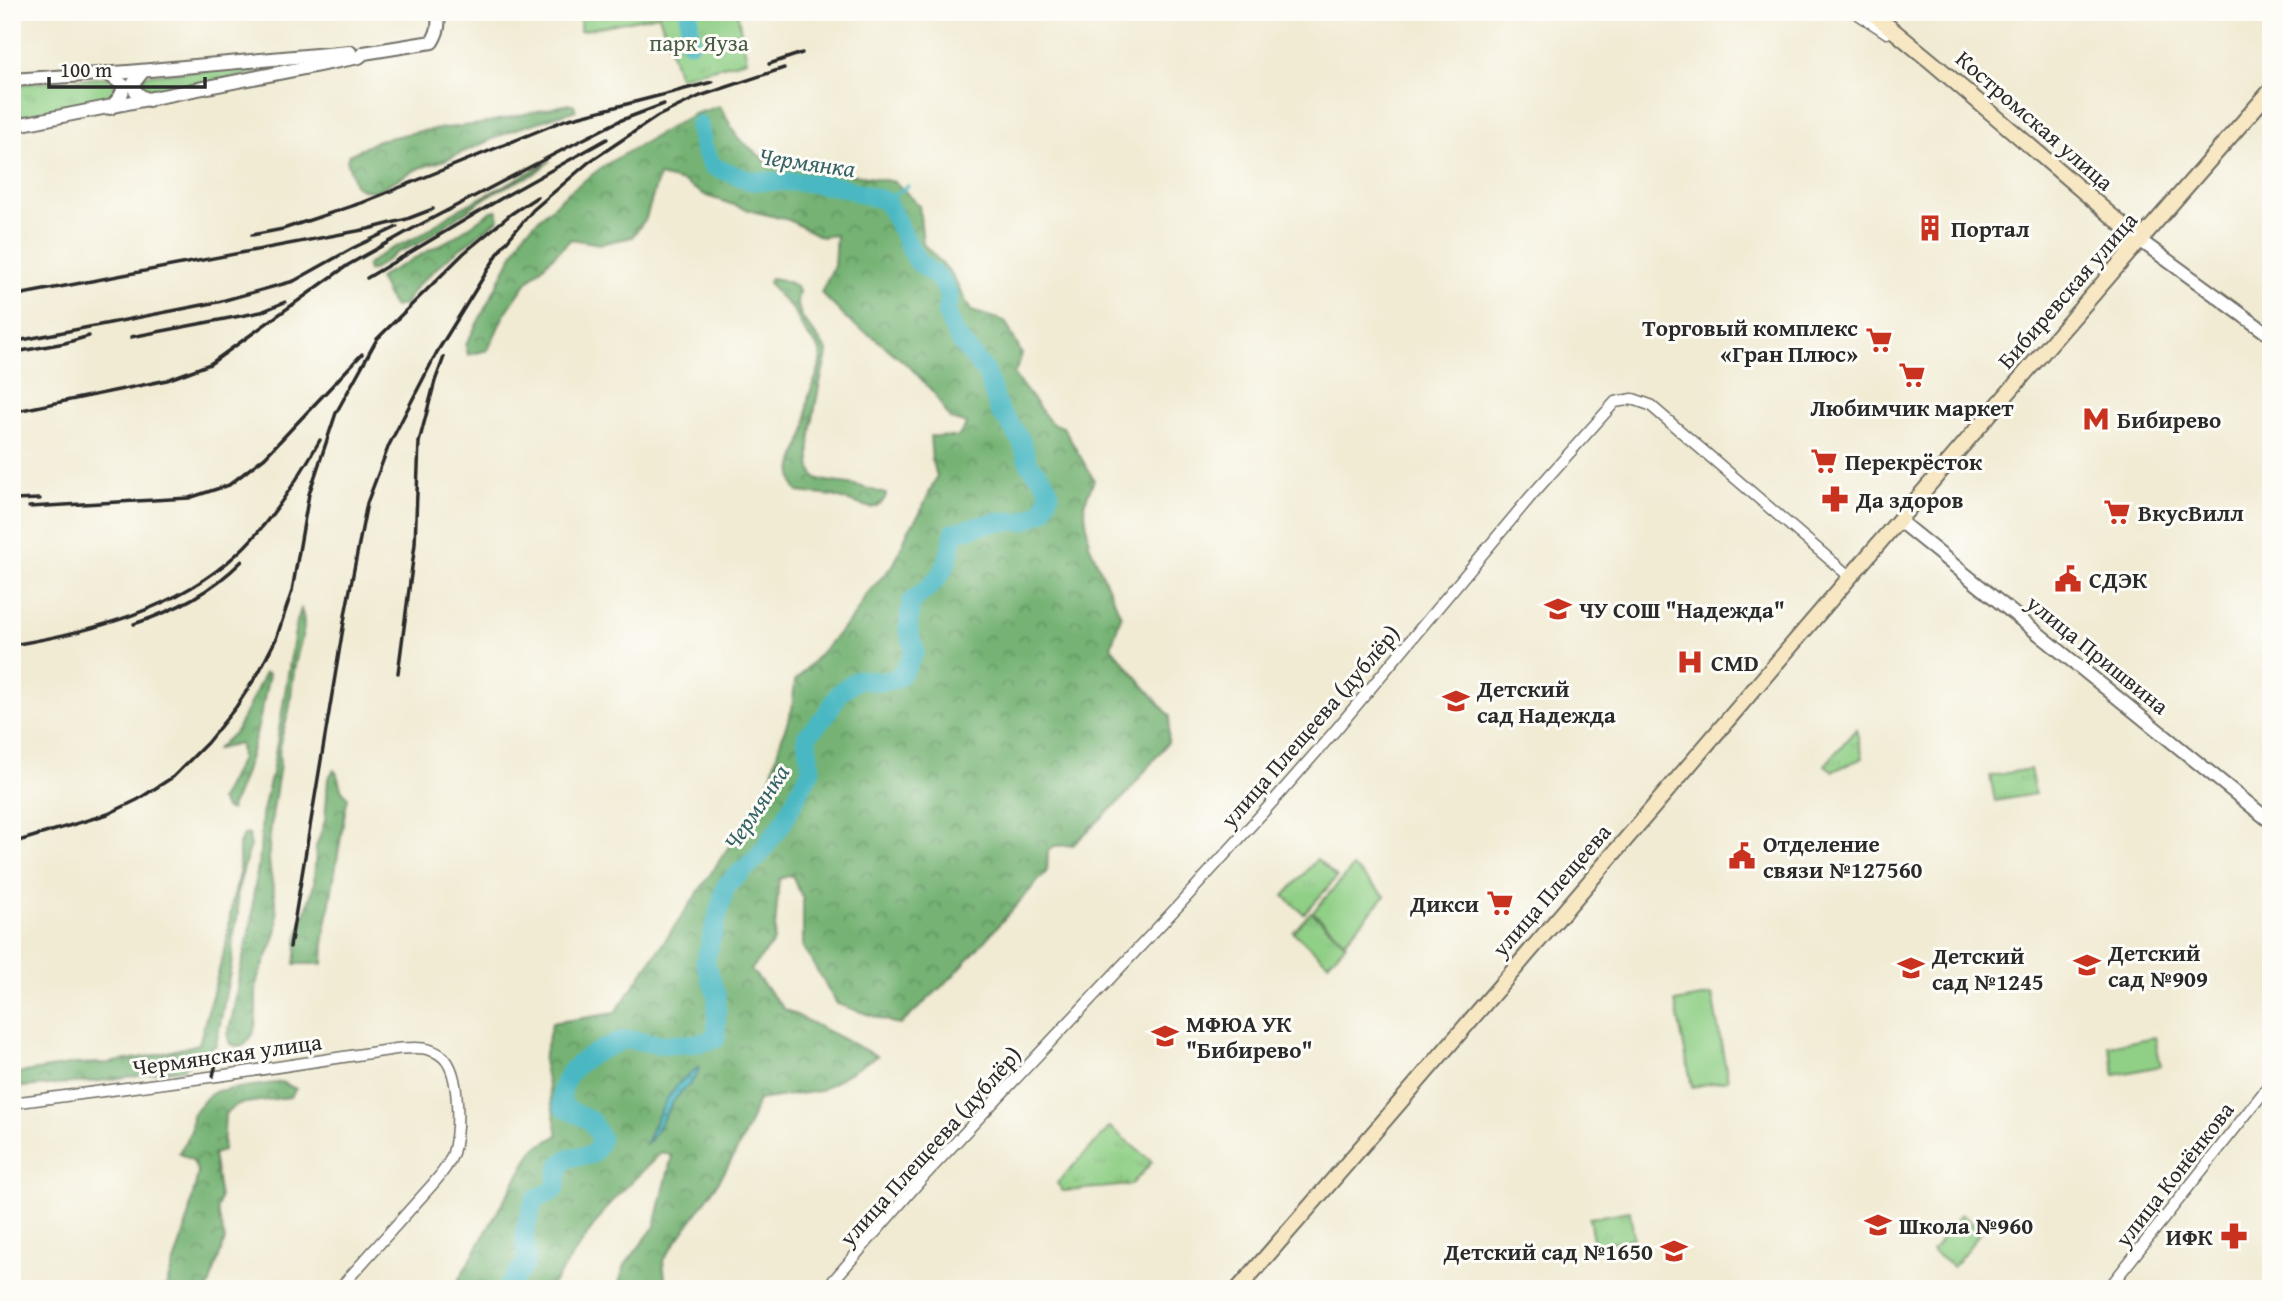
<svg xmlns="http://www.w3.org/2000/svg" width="2283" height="1301" font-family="'Gentium Book Plus',serif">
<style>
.grass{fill:#90cf86;stroke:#5e7d58;stroke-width:2}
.forest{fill:url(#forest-crowns);stroke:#506e4f;stroke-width:2}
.park{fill:url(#park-tufts);stroke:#5e7d58;stroke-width:2}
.water{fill:url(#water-waves);stroke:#3a7276;stroke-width:2}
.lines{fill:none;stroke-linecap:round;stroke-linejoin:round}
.stream{stroke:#49b8c2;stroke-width:3.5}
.river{stroke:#49b8c2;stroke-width:19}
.minor-casing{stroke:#706e66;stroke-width:13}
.tertiary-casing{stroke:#706e66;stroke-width:16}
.secondary-casing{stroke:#706e66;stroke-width:18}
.minor{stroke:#fff;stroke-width:10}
.tertiary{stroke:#fff;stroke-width:12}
.secondary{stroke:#f7e8c3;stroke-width:14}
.rail{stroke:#2b2b2b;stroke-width:3.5}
.labels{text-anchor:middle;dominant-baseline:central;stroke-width:6;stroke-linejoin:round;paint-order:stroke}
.park-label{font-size:23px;fill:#495c46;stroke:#fdfcf7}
.street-label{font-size:23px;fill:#2b2b2b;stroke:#fdfcf7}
.poi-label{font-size:23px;font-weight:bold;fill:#2b2b2b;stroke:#fdfcf7;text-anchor:start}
.water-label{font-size:24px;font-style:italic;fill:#376367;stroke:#fdfcf7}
</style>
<defs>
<pattern id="forest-crowns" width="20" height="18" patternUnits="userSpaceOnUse" patternTransform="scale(1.75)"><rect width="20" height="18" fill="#74b273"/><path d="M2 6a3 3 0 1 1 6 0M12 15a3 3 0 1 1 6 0" fill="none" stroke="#5f915f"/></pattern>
<pattern id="park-tufts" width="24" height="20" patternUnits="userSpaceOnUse" patternTransform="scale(1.75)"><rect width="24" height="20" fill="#90cf86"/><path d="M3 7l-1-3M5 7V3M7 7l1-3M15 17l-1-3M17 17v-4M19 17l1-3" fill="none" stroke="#7cb274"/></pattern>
<pattern id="water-waves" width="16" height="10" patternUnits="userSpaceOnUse" patternTransform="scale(1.75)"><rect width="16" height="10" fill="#49b8c2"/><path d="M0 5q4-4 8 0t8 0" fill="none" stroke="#3d969e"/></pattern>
</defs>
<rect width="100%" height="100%" fill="#fdfcf7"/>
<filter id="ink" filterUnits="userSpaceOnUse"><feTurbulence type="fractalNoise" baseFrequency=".0143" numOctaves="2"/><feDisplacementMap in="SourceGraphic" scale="14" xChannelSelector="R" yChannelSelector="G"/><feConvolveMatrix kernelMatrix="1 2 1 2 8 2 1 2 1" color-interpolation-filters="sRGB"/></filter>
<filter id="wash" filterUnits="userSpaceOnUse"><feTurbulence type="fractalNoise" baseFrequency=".00686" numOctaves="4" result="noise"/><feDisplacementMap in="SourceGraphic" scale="28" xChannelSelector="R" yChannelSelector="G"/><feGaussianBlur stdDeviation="1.57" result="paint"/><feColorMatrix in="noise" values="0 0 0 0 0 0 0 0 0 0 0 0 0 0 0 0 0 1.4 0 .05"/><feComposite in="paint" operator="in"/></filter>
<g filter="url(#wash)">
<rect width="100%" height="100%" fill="#f1ebd3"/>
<g class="grass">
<path d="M1353,867L1385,896L1345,941L1313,912Z"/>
<path d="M1712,995L1728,1080L1692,1087L1675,1002Z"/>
<path d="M2155,1037L2161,1066L2115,1075L2109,1046Z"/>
<path d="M1961,1214L1982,1231L1953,1267L1932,1251Z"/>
</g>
<g class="forest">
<path d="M569,104L574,105L576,110L513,130L445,160L419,168L375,191L364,190L355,185L347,160L349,155L379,140L421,131L480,124Z"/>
<path d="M720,106L737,137L767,162L807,166L895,182L919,205L923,244L951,273L971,311L1005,321L1022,354L1014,375L1051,423L1063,427L1094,480L1084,504L1089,544L1121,616L1111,647L1170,716L1168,742L1126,795L1073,845L1054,846L1048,851L1047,871L952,977L900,1025L837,1004L803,947V899L792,875L779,879L774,941L751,970L784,1009L877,1056L819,1091L758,1100C740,1160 699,1209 663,1260L666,1289H617L625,1265L655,1226L672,1156L662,1152L611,1202L549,1289H451L456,1284L533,1150L558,1135L543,1061L552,1023L615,1013L701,888L744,824L770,780L780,743L792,709L795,681L855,615L865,596L894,564L908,531L920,513L937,476L932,461L930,436L958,437L967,424L950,419L934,393L911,368L876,339L851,323L821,293L834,266L836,235L821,237L789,220L755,212L707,196L683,182L659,176L646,218L632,237L600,244L571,239L527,282L504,315L488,350L468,355L466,345L524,233L565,195L605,165L694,114Z"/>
<path d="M550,161L534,174L494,192L418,244L398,252L373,270L368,271L367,265L385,252L421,235L452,213Z"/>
<path d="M497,210L499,219L444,261L416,287L404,305L394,307C387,299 386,288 379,279L383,275L451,239L492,211Z"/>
<path d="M771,278C782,280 793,281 799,291L797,301L801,316L828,352C822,371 798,468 817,478C827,483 839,482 849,484C861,486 874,491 886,494C885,502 879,506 871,508L833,496L798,492C783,475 800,449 805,431C808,421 806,409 808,399C812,385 823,366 820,352C817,343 808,338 804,330C800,324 798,317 794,311C786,301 776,295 769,283Z"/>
<path d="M301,609C308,627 301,638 297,656C293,672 292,688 290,705C287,725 276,744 280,764C276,792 268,832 269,859C270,882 279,906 277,928C274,945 264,961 258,978C251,1002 266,1030 241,1047L230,1044L227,1034L232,1019L240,971L252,920L253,898L260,853L262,815L272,773L296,625Z"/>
<path d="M265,673L269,674C260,721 250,766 230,810L226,809L220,800L241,759L240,744L217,749L237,730Z"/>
<path d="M334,770L337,774L341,789L348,797L345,812L324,938L323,964H295L298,937L314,885L316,847L325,821L328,778Z"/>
<path d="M249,834L250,845L237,893L238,914L233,935L232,961L216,1045L182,1069L100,1081L12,1088V1074L75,1064L108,1063L156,1055L199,1044L227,940L232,902L239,877V844L244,835Z"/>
<path d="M281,1082L296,1089L290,1097L238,1104L225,1114L223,1151L213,1154L220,1198L217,1209L225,1240L208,1289H165L185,1230L198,1173L193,1161L179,1153L191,1131L192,1115L208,1096L217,1091Z"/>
</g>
<g class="park">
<path d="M581,12H737L747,60L679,77L659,15L580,31Z"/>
<path d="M312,62L147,94L139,90L140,77L145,75Z"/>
<path d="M107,77L118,89L115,95L111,98L12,118V85Z"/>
<path d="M1856,729L1863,758L1833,771L1825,765Z"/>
<path d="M2030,769L2035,794L1995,801L1990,776Z"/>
<path d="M1317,859L1337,877L1304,914L1284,896Z"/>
<path d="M1311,912L1346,944L1328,963L1293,932Z"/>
<path d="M1110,1127L1152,1162L1131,1185L1063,1191L1057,1183Z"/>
<path d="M1630,1211L1634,1238L1594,1245L1589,1218Z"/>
</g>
<path class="water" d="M699,1067C697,1080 685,1088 676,1098C664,1113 659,1132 645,1145C660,1112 667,1087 699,1067Z"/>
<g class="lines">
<path class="stream" d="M886,201L908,186"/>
<g class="river">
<path d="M689,12L690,42"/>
<path d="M506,1289L526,1263L525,1230L535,1199L555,1190L560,1165C564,1162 566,1159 570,1158C588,1151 591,1165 601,1138L591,1121L563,1107C556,1074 583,1057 610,1046C615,1044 620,1041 625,1040C635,1039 647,1043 657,1044C677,1045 697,1045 716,1039L717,996L705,962L726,885L757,858L782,824L811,770L806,737L826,715L840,692L858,679C893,684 899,684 915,651L908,629L911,602C943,576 947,572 954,532L995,522L1024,521L1043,511L1050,493L1044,480L1029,464L1021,440L999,410L986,372L959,340L946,313L949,296L941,280L917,261L886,201L841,187L802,182L751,181L712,166L703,146L699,125"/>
</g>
</g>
</g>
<g filter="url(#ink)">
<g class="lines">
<g class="minor-casing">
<g id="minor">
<path d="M1855,12L1887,33"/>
<path d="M12,1103L225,1075L396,1049C412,1048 429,1045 443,1057C461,1073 459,1131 453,1153C449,1165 441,1175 432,1185L339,1289"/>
<path d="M826,1289L926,1174L1180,904L1268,807L1334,732L1531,496L1615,402L1633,399L1650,405L1849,576"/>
<path d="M2108,1289L2271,1083"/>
</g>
</g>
<g class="tertiary-casing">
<g id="tertiary">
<path d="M143,71L133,84C134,93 141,96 149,100"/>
<path d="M107,73L123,85C124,95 117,101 110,108"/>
<path d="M12,80L128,72L350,52"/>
<path d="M12,126L359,57L364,53L432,42C438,32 440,24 437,12"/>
<path d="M2141,241L2271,336"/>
<path d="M1898,520L2271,822"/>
</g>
</g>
<g class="secondary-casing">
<g id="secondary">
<path d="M1871,12L1933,63L2141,241"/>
<path d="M1238,1289C1585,892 1923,486 2271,90"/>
</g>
</g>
<use href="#minor" class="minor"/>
<use href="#tertiary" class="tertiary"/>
<use href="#secondary" class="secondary"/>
<g class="rail">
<path d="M769,64L802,53"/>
<path d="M252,235L283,229L364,202L565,120L712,82"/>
<path d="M367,278L507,195L607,139"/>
<path d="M12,296L368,229L407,219L433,209"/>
<path d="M131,337L261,312L285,302"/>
<path d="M12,342L218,302L294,281L353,248L397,227"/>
<path d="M21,351L65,343L89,336"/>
<path d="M12,412L167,380L210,364L348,265L412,229L570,146L619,121L664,104"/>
<path d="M12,500L40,499"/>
<path d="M29,507L189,498L229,485L265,457L362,354"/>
<path d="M134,624C176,610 211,592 242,561"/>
<path d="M12,645C91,632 178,609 238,553C271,522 298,479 320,440"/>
<path d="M398,673L415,544L419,442L435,381L444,357"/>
<path d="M12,843L108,814L137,800L173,777L207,743L236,707L259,672L276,639L292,591L309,494L336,413L377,339L464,253L511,214L537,197"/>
<path d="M290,947L346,610L367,503L389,445L437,352L502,247L533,210L589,162L658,116L700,96L784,68"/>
<path d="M213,1076L218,1055"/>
</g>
</g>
</g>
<defs>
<g id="building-bare" transform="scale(2.1)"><path d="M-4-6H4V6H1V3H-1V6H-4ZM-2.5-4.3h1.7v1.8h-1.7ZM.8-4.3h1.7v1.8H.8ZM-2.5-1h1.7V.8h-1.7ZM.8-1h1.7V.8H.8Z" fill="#c8321e" stroke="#fdfcf7" stroke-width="2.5" paint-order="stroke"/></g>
<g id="supermarket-bare" transform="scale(2.1)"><path d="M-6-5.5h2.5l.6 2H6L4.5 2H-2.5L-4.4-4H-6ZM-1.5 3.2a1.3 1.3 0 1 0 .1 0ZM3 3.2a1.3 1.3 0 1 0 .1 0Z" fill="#c8321e" stroke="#fdfcf7" stroke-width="2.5" paint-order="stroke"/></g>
<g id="metro-bare" transform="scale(2.1)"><path d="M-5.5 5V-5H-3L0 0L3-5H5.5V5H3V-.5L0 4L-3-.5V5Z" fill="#c8321e" stroke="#fdfcf7" stroke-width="2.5" paint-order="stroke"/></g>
<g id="pharmacy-bare" transform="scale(2.1)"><path d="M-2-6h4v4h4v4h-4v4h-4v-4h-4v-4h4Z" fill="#c8321e" stroke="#fdfcf7" stroke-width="2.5" paint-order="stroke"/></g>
<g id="civic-bare" transform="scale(2.1)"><path d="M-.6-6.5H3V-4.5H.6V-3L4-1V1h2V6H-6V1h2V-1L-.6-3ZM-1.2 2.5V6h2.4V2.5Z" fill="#c8321e" stroke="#fdfcf7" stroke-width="2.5" paint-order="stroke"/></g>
<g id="school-bare" transform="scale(2.1)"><path d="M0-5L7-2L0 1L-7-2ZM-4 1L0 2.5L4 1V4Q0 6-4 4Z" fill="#c8321e" stroke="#fdfcf7" stroke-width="2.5" paint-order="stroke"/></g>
<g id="hospital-bare" transform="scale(2.1)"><path d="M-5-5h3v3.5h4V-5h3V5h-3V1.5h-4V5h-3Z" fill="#c8321e" stroke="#fdfcf7" stroke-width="2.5" paint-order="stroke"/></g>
<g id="university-bare" transform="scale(2.1)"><path d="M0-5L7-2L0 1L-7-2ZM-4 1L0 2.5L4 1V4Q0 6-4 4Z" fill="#c8321e" stroke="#fdfcf7" stroke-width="2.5" paint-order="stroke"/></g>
</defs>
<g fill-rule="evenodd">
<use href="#building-bare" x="1930" y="228"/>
<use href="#supermarket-bare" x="1879" y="340"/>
<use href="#supermarket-bare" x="1912" y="375"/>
<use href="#metro-bare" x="2096" y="419"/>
<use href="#supermarket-bare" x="1824" y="461"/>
<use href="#pharmacy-bare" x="1835" y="499"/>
<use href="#supermarket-bare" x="2117" y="512"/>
<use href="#civic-bare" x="2068" y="579"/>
<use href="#school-bare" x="1558" y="609"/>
<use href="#hospital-bare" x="1690" y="662"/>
<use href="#school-bare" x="1456" y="701"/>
<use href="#civic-bare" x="1742" y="856"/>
<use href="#supermarket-bare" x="1500" y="903"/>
<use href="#school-bare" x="2087" y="965"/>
<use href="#school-bare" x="1911" y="968"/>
<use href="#university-bare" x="1165" y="1036"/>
<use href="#school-bare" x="1878" y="1225"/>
<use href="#pharmacy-bare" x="2234" y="1236"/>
<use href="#school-bare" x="1674" y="1251"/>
</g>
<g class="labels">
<g class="park-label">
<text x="699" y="42">парк Яуза</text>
</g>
<g class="street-label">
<text transform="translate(2035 120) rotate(41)">Костромская улица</text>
<text transform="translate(2067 290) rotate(-49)">Бибиревская улица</text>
<text transform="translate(2098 654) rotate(39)">улица Пришвина</text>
<text transform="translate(1310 726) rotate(-49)">улица Плещеева (дублёр)</text>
<text transform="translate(1551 890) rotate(-49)">улица Плещеева</text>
<text transform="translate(227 1054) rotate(-8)">Чермянская улица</text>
<text transform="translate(930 1146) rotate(-48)">улица Плещеева (дублёр)</text>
<text transform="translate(2174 1174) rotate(-52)">улица Конёнкова</text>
</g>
<g class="poi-label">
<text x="1951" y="228">Портал</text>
<text x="1858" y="327" text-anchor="end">Торговый комплекс<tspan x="1858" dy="26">«Гран Плюс»</tspan></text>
<text x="1912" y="407" text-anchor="middle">Любимчик маркет</text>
<text x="2117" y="419">Бибирево</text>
<text x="1845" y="461">Перекрёсток</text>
<text x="1856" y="499">Да здоров</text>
<text x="2138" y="512">ВкусВилл</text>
<text x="2089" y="579">СДЭК</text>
<text x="1579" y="609">ЧУ СОШ "Надежда"</text>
<text x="1711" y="662">CMD</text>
<text x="1477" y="688">Детский<tspan x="1477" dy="26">сад Надежда</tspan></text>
<text x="1763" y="843">Отделение<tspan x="1763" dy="26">связи №127560</tspan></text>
<text x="1479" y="903" text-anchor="end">Дикси</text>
<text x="2108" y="952">Детский<tspan x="2108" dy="26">сад №909</tspan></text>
<text x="1932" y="955">Детский<tspan x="1932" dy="26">сад №1245</tspan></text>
<text x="1186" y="1023">МФЮА УК<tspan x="1186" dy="26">"Бибирево"</tspan></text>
<text x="1899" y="1225">Школа №960</text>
<text x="2213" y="1236" text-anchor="end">ИФК</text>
<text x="1653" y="1251" text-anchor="end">Детский сад №1650</text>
</g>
<g class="water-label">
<text transform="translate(807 162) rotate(8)">Чермянка</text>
<text transform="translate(756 807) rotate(-56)">Чермянка</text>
</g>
</g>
<rect width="2283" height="1301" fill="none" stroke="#fdfcf7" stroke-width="42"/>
<path d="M49 77v10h156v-10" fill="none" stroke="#2b2b2b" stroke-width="3.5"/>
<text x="60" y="77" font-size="21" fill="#2b2b2b" stroke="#fdfcf7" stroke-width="5" paint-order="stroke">100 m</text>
</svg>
